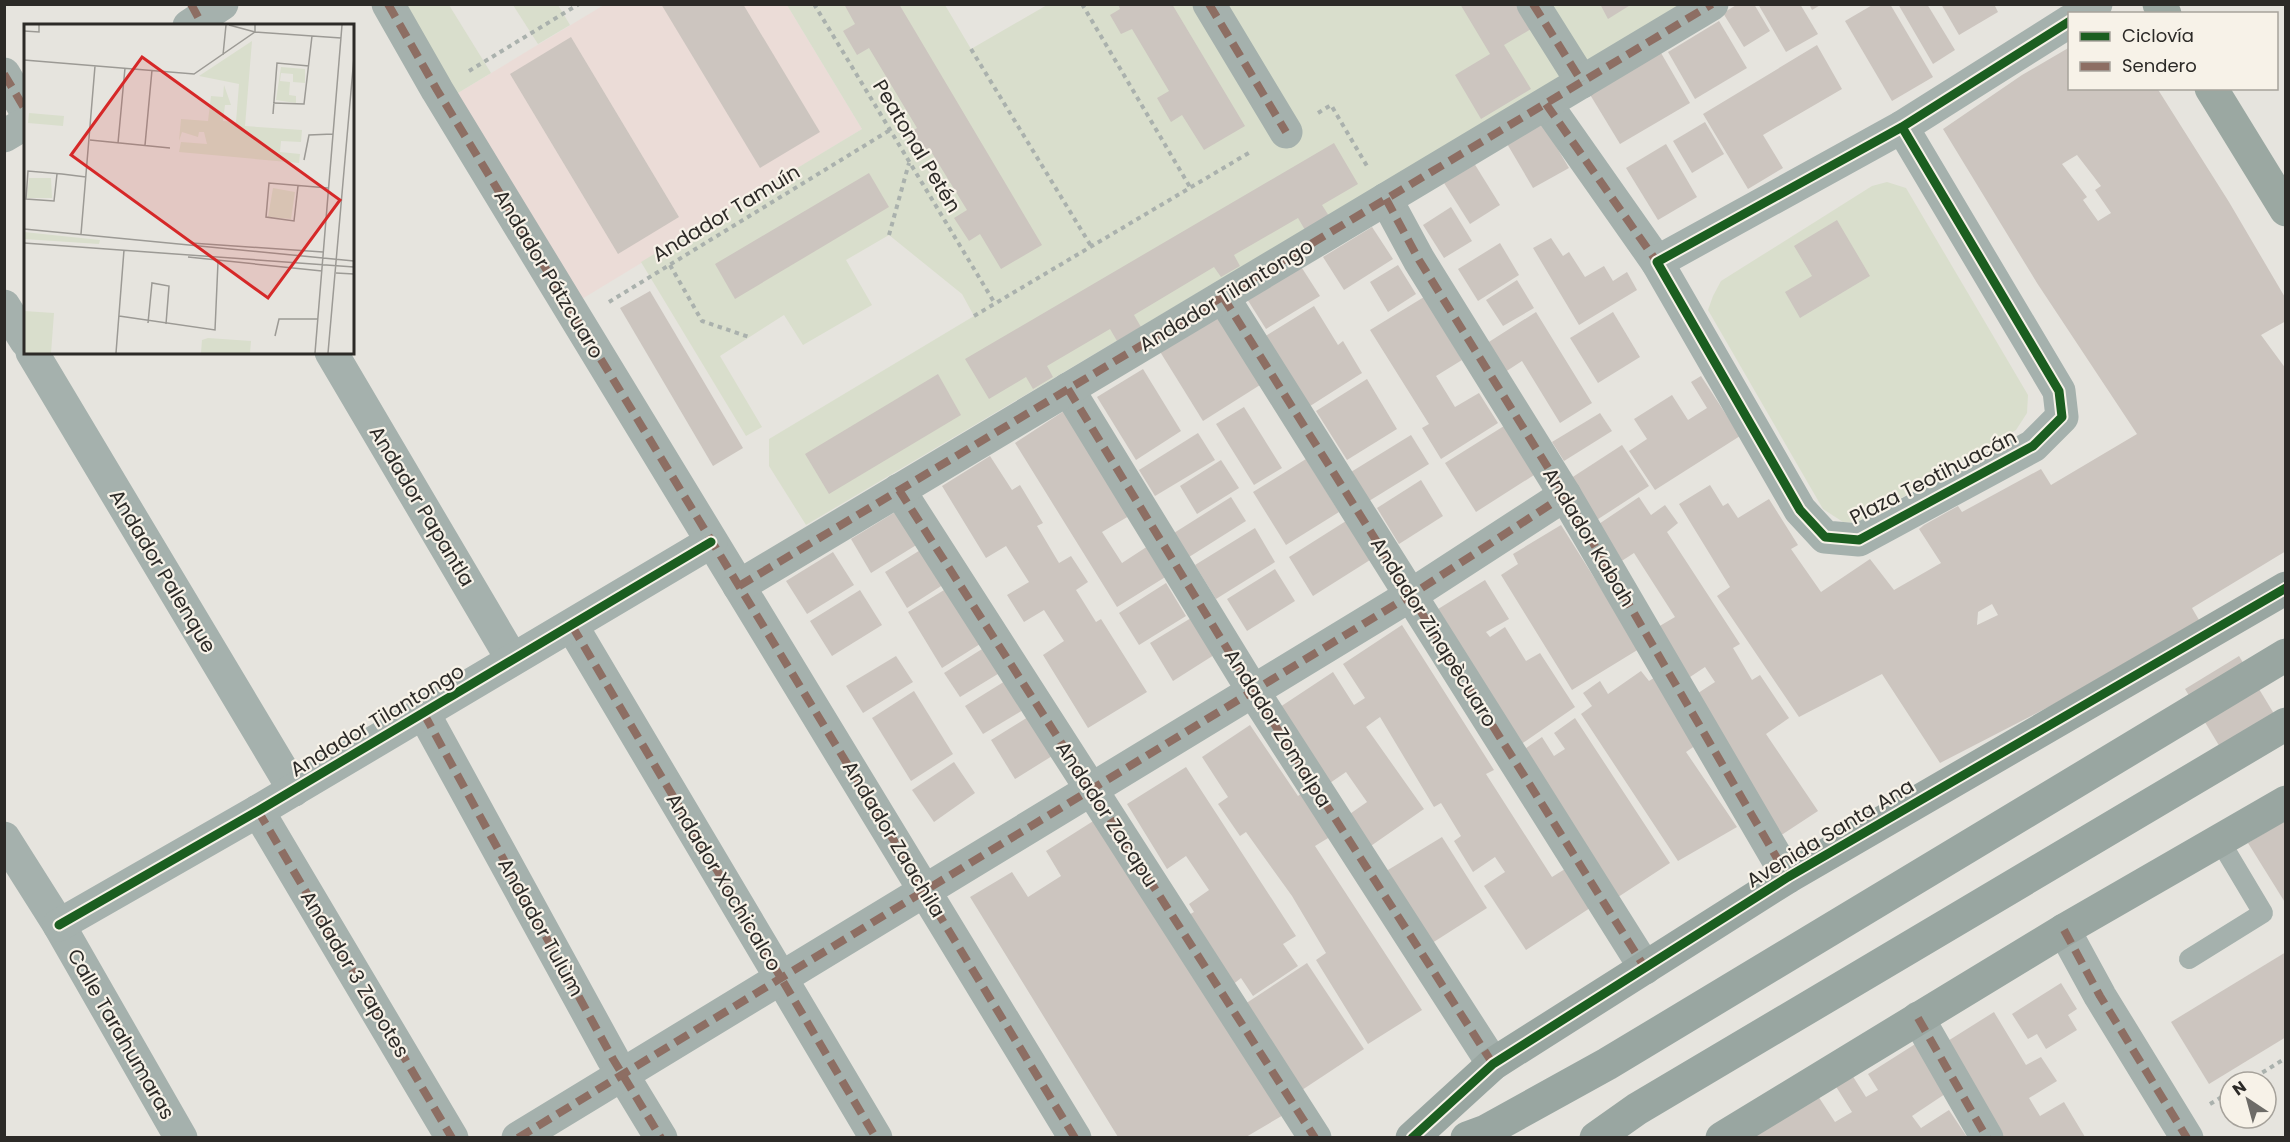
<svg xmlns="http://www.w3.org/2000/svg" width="2290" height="1142" font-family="Poppins,sans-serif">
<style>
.education{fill:#ebdcd7}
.green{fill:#d9decc}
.building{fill:#ccc5bf;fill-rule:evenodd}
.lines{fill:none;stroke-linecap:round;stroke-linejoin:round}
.path{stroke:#aab1ad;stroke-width:4;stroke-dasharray:4.5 4.5;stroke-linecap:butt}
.lane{stroke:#a5b1ad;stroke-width:20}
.street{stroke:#a5b1ad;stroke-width:33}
.secondary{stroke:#99a6a1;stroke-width:33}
.primary{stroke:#9ba8a2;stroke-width:33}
.quiet{stroke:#8d6e63;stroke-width:8;stroke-dasharray:15 8;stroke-linecap:butt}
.cycleway-casing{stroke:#f7f2e8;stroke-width:13}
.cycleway{stroke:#1b5e20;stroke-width:9}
.labels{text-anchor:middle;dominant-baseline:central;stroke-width:4.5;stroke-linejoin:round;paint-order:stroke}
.street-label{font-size:20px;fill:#2c2a27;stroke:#f7f2e8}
.inset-road{fill:none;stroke:#9c9a95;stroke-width:1.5}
.view{fill:#d62828;fill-opacity:0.15;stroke:#d62828;stroke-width:3}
.inset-edge{fill:none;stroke:#2c2a27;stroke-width:3}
</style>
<rect width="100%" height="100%" fill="#e6e4de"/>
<path class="education" d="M604,5H787L862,129L577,302L453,96Z"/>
<g class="green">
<path d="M397,5H449L491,73L453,96Z"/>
<path d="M513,5H558L570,25L538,44Z"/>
<path d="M787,5H945L971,49L1047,5H1683L806,525L769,466V439L974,316L962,294L889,235L846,260L872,305L803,345L784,315L720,356L762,427L746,436L641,262L862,129Z"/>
<path d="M1887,182L1906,188L2028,395L2027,413L2016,430L1859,523L1843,522L1823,509L1708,310L1713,296L1721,281L1872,186Z"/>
</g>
<g class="building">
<path d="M661,4H743L820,132L760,168Z"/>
<path d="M844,4H899L1042,245L1001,269L980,234L969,241L954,218L967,210L929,148L918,154L907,134L917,128L869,48L857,55L843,31L855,24Z"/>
<path d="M1118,4H1172L1245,126L1204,150L1182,115L1171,122L1157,98L1169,91L1132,29L1121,34L1110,15L1120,9Z"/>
<path d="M1460,4H1517L1531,29L1504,45L1531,89L1481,119L1455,75L1490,54Z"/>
<path d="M1600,4H1632L1608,19Z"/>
<path d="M1738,4H1754L1770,31L1744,47L1723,13Z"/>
<path d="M1758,4H1800L1818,34L1786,52Z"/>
<path d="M1809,4H1822L1812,10Z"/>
<path d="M1874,4H1890L1933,77L1892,101L1845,21Z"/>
<path d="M1898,4H1927L1955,50L1933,64Z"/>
<path d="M1941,4H1994L1998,12L1959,35Z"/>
<path d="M1719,21L1747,68L1695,99L1668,52Z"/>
<path d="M571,37L679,217L618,254L510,74Z"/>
<path d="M1817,45L1842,89L1763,135L1783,168L1748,189L1703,114Z"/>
<path d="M1657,46L1690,103L1620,144L1586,88Z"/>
<path d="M2070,47V88H2157L2229,202L2286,299V321L2261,335L2286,369V551L2192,608L2199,620L2056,703L1940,763L1882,674L1799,717L1717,596L1730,587L1679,504L1710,485L1723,506L1728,503L1738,518L1769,499L1798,545L1791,549L1821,592L1870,559L1894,590L1941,563L1919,529L1924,525L1958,506L1962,512L2041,469L2051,485L2137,434L2037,283L1943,129L2022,75ZM2077,155L2101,186L2095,190L2111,213L2098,221L2083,200L2087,197L2062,164ZM1992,604L1998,615L1977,625L1978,612Z"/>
<path d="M1538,116L1569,168L1533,188L1503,137Z"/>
<path d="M1705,122L1724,154L1692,173L1673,141Z"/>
<path d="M1334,143L1358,184L1322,205L1329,216L1305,230L1298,218L1234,255L1240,266L1221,277L1214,267L1134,315L1141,327L1117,341L1110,329L1047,366L1053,377L1033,389L1026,377L989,399L965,359Z"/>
<path d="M1666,144L1697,197L1658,220L1626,168Z"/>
<path d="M1469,155L1500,205L1470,224L1439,175Z"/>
<path d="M869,173L889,207L735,299L715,264Z"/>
<path d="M1451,207L1472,241L1444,258L1423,225Z"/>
<path d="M1837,220L1870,276L1800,318L1785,292L1812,276L1794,246Z"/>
<path d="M1372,227L1393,259L1344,290L1323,257Z"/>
<path d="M1551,238L1563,256L1569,252L1585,277L1604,266L1613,281L1627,272L1637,290L1579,325L1533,248Z"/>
<path d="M1500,243L1519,275L1478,301L1458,269Z"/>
<path d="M1300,265L1320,296L1266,329L1247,299Z"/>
<path d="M1398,265L1416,294L1388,312L1370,282Z"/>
<path d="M1517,280L1534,308L1503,326L1486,300Z"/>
<path d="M650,291L743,448L713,466L620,308Z"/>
<path d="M1424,297L1462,360L1436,376L1455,407L1479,393L1498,423L1441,459L1422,428L1429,424L1370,330Z"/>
<path d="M1314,306L1338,345L1343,341L1362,373L1307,408L1264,337Z"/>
<path d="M1536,312L1592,403L1560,423L1522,361L1499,376L1481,347Z"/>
<path d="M1613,312L1640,357L1598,383L1570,338Z"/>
<path d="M1216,314L1260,385L1203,421L1159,350Z"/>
<path d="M1143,369L1181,431L1136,460L1097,397Z"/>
<path d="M938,374L961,415L829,494L805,454Z"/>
<path d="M1701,376L1740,436L1655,490L1629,451L1647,439L1634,419L1672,395L1688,420L1707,408L1691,382Z"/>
<path d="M1367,379L1397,429L1347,460L1316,411Z"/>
<path d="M1244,407L1282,468L1254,485L1216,424Z"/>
<path d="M1064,411L1129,516L1102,532L1122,563L1148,546L1167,576L1117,607L1015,443Z"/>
<path d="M1600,413L1612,431L1564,461L1552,442Z"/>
<path d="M1504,426L1534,475L1476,512L1445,463Z"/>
<path d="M1198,433L1215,460L1155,496L1139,470Z"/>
<path d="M1411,435L1429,464L1369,501L1351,472Z"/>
<path d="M1622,445L1649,486L1589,525L1562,484Z"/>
<path d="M990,456L1012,490L1020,485L1043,523L1037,526L1059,563L1071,556L1088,582L1076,590L1096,622L1101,619L1147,692L1088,728L1043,655L1064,641L1044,610L1024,622L1007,595L1029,582L1006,546L986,558L942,486Z"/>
<path d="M1306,459L1339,512L1286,545L1253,492Z"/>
<path d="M1221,460L1239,488L1197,514L1180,486Z"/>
<path d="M1421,480L1443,516L1399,544L1377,508Z"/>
<path d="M1231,497L1246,521L1189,557L1174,533Z"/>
<path d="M1639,497L1651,515L1665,505L1678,523L1667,532L1740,644L1733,648L1752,680L1760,675L1789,718L1766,734L1818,811L1777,838L1689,699L1715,682L1705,667L1690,677L1658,627L1675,617L1634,553L1617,564L1593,528Z"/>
<path d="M905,506L926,539L871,573L851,539Z"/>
<path d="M1346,521L1370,560L1313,596L1289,557Z"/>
<path d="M1561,525L1639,649L1572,690L1501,575L1518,564L1513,554Z"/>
<path d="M1255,528L1275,562L1216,599L1195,565Z"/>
<path d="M930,544L952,579L907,608L885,572Z"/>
<path d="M833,552L854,585L807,614L786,581Z"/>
<path d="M1275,569L1295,601L1247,631L1227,599Z"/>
<path d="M1485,580L1509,619L1486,632L1490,637L1505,627L1526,661L1540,653L1575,707L1517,747L1430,614Z"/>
<path d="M1166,583L1186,616L1139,645L1119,613Z"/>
<path d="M954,584L988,639L942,668L908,612Z"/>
<path d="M860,590L882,625L832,656L810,621Z"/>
<path d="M1191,618L1214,655L1173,681L1150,643Z"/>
<path d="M1402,625L1494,770L1486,774L1552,877L1565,869L1590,908L1526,950L1484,886L1505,872L1495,857L1473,872L1454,841L1461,836L1441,803L1434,807L1380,717L1366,727L1424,809L1365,850L1344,818L1367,802L1346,772L1327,785L1277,709L1333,672L1354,705L1365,698L1343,664Z"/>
<path d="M990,644L1006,669L960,697L944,673Z"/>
<path d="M896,656L913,682L863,713L846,686Z"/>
<path d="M2239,656L2279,722L2235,772L2185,689Z"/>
<path d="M1641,671L1649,681L1657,676L1702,741L1686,752L1737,827L1678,861L1581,714L1592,706L1583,693L1600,681L1608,694Z"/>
<path d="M1010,678L1028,707L983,734L965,706Z"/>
<path d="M914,691L953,754L911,781L872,718Z"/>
<path d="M1033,714L1057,753L1015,779L991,740Z"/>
<path d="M1575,718L1670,863L1609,903L1519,753L1542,737L1554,756L1565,749L1554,733Z"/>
<path d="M1250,725L1298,796L1307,789L1338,832L1315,846L1422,1010L1368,1044L1316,960L1326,953L1292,896L1246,832L1240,836L1218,804L1228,797L1202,757Z"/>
<path d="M954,762L975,793L934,822L912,790Z"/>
<path d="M1186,767L1296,936L1283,944L1298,966L1253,996L1241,978L1231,986L1185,917L1194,912L1189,904L1209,890L1186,856L1167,869L1127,804Z"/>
<path d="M1098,818L1285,1114L1246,1137H1118L970,897L1012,872L1028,897L1061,876L1046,851Z"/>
<path d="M2286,820V904L2248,843Z"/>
<path d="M1442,837L1487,908L1429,945L1383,873Z"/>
<path d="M2286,952V1037L2209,1084L2171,1022Z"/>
<path d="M1307,963L1364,1049L1302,1090L1245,1004Z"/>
<path d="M2061,983L2077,1009L2068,1015L2077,1030L2046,1049L2037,1034L2028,1039L2012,1014Z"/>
<path d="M1994,1012L2026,1065L2041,1057L2057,1081L2029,1098L2040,1116L2064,1102L2085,1137H1992L1943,1044Z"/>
<path d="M1920,1041L1951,1090L1912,1116L1921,1128L1949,1110L1967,1137H1752L1818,1096L1835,1122L1852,1112L1835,1085L1852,1075L1866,1097L1878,1090L1868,1074Z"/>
</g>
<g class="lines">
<g class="path">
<path d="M814,4L994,302"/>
<path d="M1082,4L1190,187"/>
<path d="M971,49L1091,246"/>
<path d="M469,71L579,4"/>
<path d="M1318,113L1331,105L1367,166"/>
<path d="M889,235L909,163"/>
<path d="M670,265L702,321L749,337"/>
<path d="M609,302L890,130"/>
<path d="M974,316L1252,151"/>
<path d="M2247,1082L2286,1058"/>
<path d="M2210,1104L2230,1092"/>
</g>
<path class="lane" d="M2189,959L2263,913L2220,841"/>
<g class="street">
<path d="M388,4L437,90L1075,1138"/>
<path d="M1209,4L1286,132"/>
<path d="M1533,4L1582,82"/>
<path d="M2082,14L2096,4"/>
<path d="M189,26L222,4"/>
<path d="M4,74L26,111"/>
<path d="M1546,104L1657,262L1800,510L1825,537L1859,540L2033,446L2062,417L2059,391L1902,127"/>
<path d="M4,136L26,123"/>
<path d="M1386,199L1419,260L1565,495L1788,877"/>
<path d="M1657,262L1902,127L2070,21"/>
<path d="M1223,297L1645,968"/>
<path d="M4,306L26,341"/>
<path d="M32,352L294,790"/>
<path d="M331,352L512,659"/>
<path d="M1068,389L1253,691L1493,1064"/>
<path d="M899,490L1315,1138"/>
<path d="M739,586L1712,4"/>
<path d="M572,626L876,1138"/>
<path d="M424,714L613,1059L661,1138"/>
<path d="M258,811L452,1138"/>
<path d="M4,838L59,925L181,1138"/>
<path d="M59,925L258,811L711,542"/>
<path d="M2064,930L2100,996L2187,1138"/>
<path d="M1918,1018L1987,1138"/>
<path d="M518,1138L1411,595L1565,495"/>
</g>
<g class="secondary">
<path d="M1412,1138L1493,1064L1788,877L2286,588"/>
<path d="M1467,1138L1486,1131L1607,1064L2286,655"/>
<path d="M1596,1138L1637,1109L2286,724"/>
<path d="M1722,1138L2064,930L2286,802"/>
</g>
<g class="primary">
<path d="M2159,4L2165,14"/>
<path d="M2211,88L2286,210"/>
</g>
<g class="quiet">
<path d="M191,4L199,19"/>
<path d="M388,4L437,90L1075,1138"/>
<path d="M1209,4L1286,132"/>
<path d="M1533,4L1582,82"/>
<path d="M4,74L26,111"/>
<path d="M1546,104L1657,262"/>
<path d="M1386,199L1419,260L1565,495L1788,877"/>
<path d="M1223,297L1645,968"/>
<path d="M1068,389L1253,691L1493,1064"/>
<path d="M899,490L1315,1138"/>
<path d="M739,586L1712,4"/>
<path d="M572,626L876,1138"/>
<path d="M424,714L613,1059L661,1138"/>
<path d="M258,811L452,1138"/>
<path d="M2064,930L2100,996L2187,1138"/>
<path d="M1918,1018L1987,1138"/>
<path d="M518,1138L1411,595L1565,495"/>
</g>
<g class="cycleway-casing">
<g id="cycleway">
<path d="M1902,127L2059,391L2062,417L2033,446L1859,540L1825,537L1800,510L1657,262L1902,127L2070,21"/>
<path d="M59,925L258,811L711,542"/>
<path d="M1412,1138L1493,1064L1788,877L2286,588"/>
</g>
</g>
<use href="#cycleway" class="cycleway"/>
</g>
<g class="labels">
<g class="street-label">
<text transform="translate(917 146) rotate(59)">Peatonal Petén</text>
<text transform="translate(726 213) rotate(-31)">Andador Tamuín</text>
<text transform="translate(549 274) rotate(59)">Andador Pátzcuaro</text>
<text transform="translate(1226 295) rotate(-31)">Andador Tilantongo</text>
<text transform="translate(1933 477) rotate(-27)">Plaza Teotihuacán</text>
<text transform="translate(422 506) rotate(59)">Andador Papantla</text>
<text transform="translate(1589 537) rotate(59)">Andador Kabah</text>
<text transform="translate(163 571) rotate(59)">Andador Palenque</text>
<text transform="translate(1434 632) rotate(58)">Andador Zinapècuaro</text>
<text transform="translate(377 720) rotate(-31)">Andador Tilantongo</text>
<text transform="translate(1278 728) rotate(58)">Andador Zomalpa</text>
<text transform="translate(1107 814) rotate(57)">Andador Zacapu</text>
<text transform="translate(1830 833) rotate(-31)">Avenida Santa Ana</text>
<text transform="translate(894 839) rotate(59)">Andador Zaachila</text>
<text transform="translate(724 882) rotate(59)">Andador Xochicalco</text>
<text transform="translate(541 927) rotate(61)">Andador Tulùm</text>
<text transform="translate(355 974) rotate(59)">Andador 3 Zapotes</text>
<text transform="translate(121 1034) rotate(60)">Calle Tarahumaras</text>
</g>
</g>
<g transform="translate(24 24)">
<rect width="330" height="330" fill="#e6e4de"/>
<path d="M228,17L221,102L278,106L277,118L257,117L256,128L276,130L275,139L155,128L157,118L183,120L180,108H175L174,113L158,108L155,117L157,95L184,97L187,72L199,73L200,61L207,81H201L199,97L212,98L215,60L175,52ZM257,43L281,45V59L269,58V50L257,49L256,57L266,58L265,71L272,72V79L252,76ZM5,89L40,92L39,102L4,99ZM5,154H27L28,174H3ZM249,164L271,168L267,195L244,193ZM0,208L76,216L75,220L0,215ZM0,287L30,289L27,329H0ZM184,314L227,317L226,329H177L178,316Z" fill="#d9decc"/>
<path class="inset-road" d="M205,1L231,8V1M0,7L15,8V1M199,31L202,1M0,36L170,50L231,8L317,14M249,79L280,80L288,12M249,90L253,39L285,42M66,116L146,124M94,119L101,44M121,121L128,46M280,136L285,111L309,110M33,150L30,177L2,175L4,147L38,150L62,153M274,162L270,197L242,193L245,159L304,164M0,205L330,237M57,210L71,42M0,219L330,243M167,219L299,228M164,233L298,247M312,249L330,250M95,292L191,306L194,238M124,299L128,259L145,262L142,300M251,312L255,295H294M92,329L100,226M291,329L318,1M304,329L330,33"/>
<path class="view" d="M118,33L316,176L244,274L47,131Z"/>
<rect width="330" height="330" class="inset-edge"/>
</g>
<rect width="2290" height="1142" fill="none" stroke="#2c2a27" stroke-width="12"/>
<rect x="2068" y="12" width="210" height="78" fill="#f7f2e8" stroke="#a6a29b" stroke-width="1.5"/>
<rect x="2080" y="32" width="30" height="9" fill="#1b5e20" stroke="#a6a29b" stroke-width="1.5"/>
<text x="2122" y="42" font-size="18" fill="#2c2a27">Ciclovía</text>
<rect x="2080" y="62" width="30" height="9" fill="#8d6e63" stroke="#a6a29b" stroke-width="1.5"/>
<text x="2122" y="72" font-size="18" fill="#2c2a27">Sendero</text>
<g transform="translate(2248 1100) rotate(324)"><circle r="28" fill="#f7f2e8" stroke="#a6a29b" stroke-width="1.5"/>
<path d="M0-4.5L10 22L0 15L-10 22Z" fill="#6d6b67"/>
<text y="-9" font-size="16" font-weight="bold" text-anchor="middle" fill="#2c2a27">N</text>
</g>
</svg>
